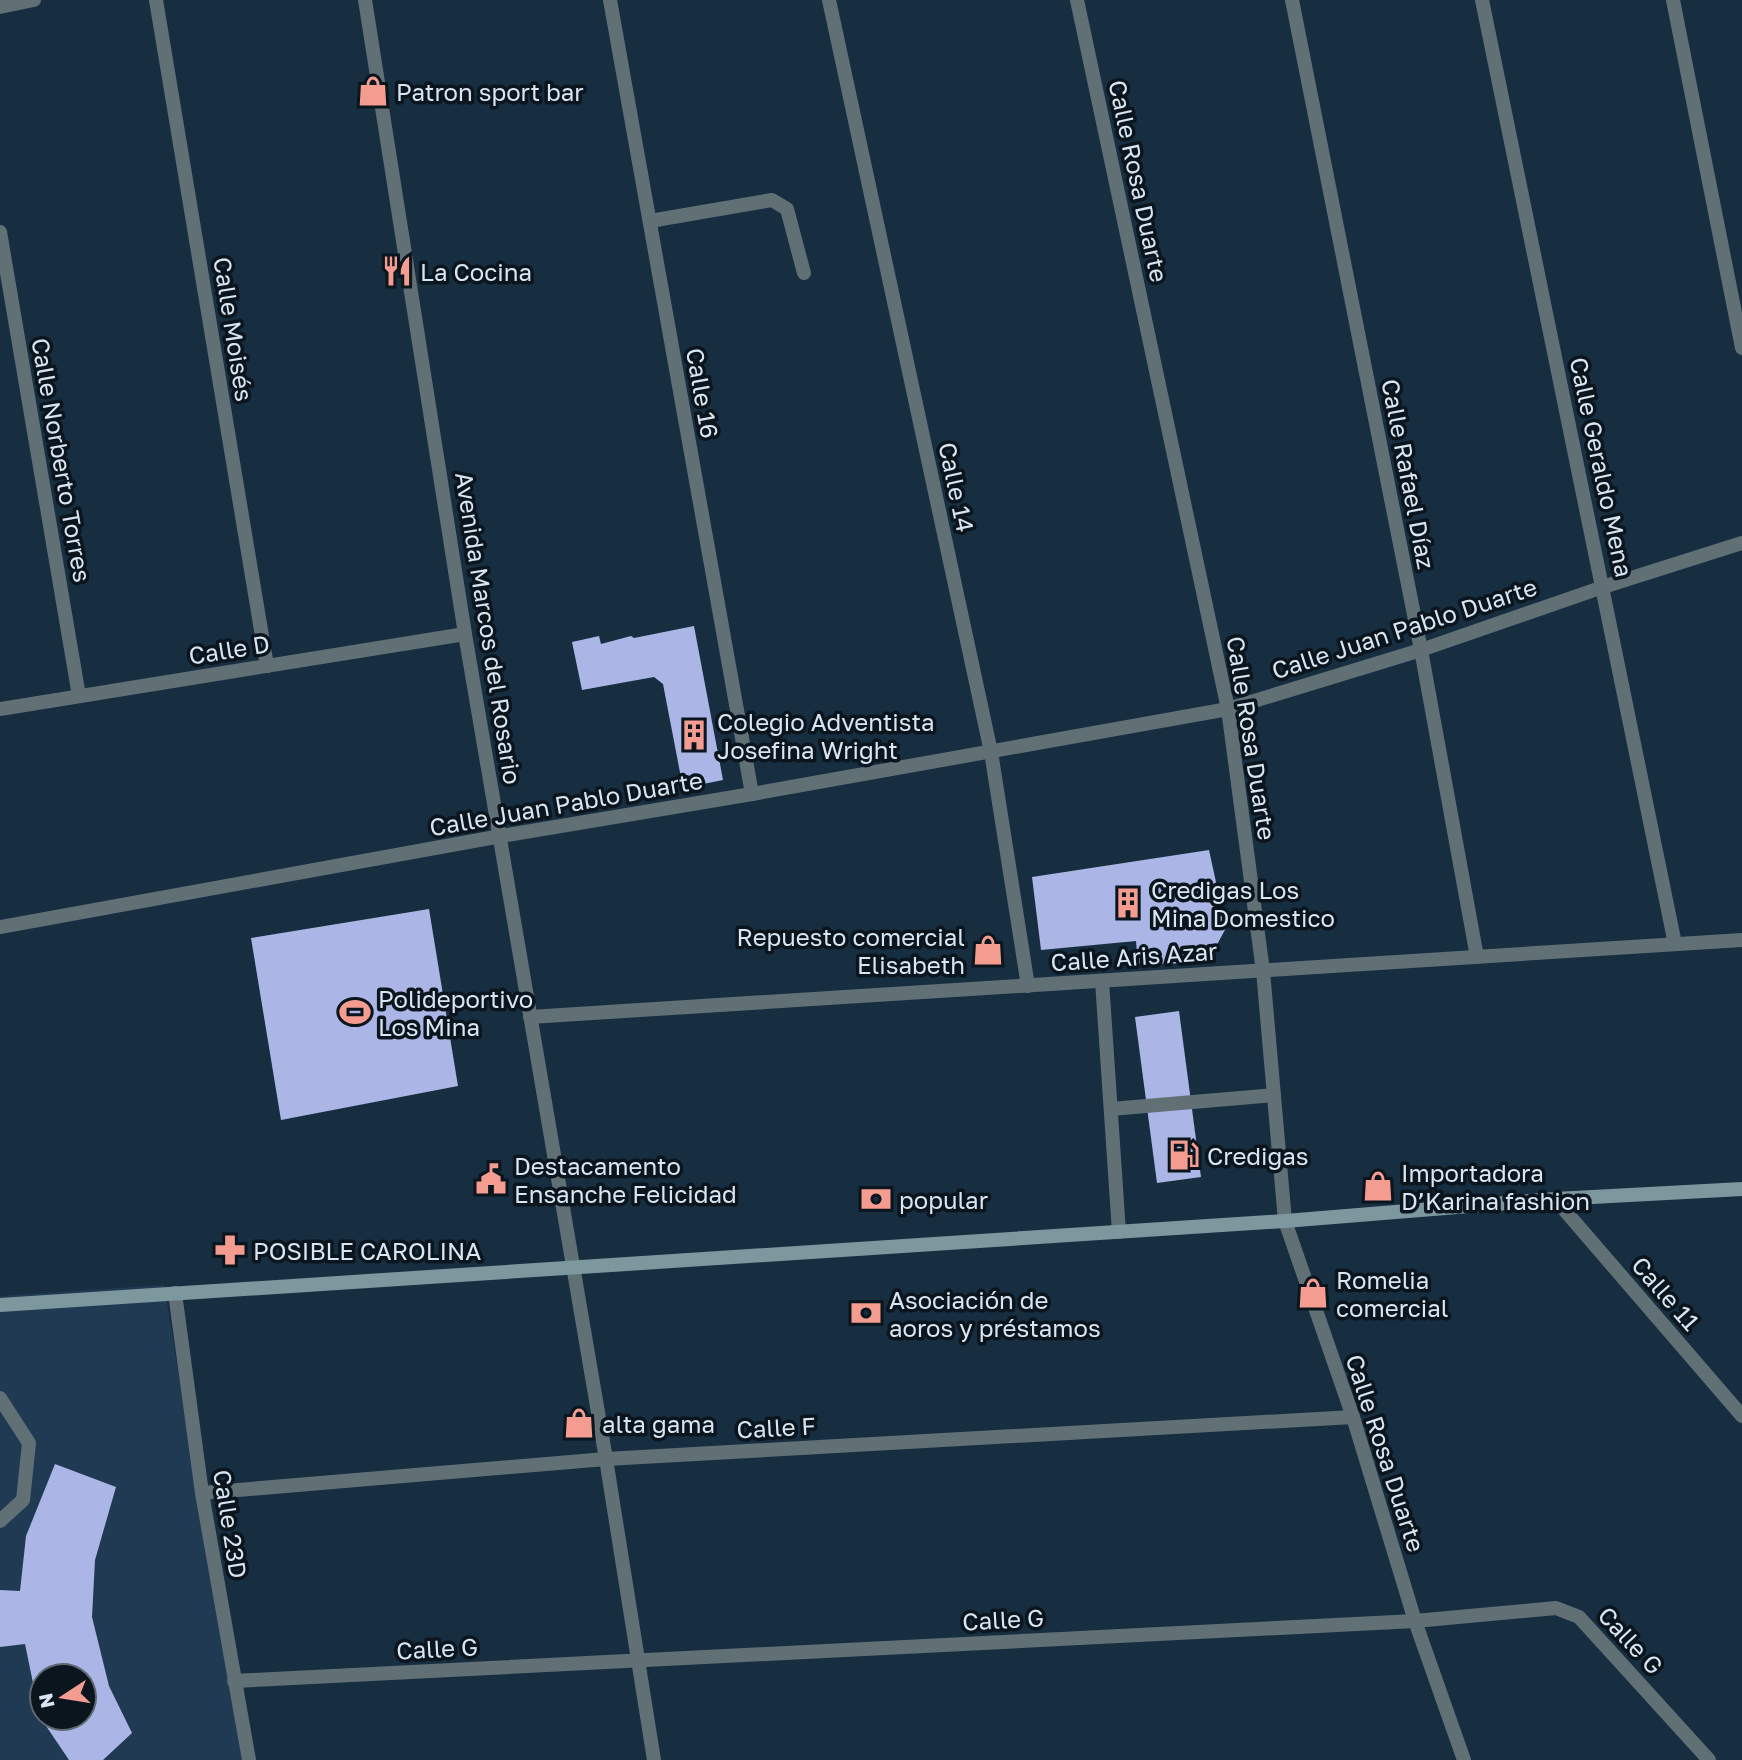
<svg xmlns="http://www.w3.org/2000/svg" width="1742" height="1760" font-family="'Golos Text',sans-serif">
<style>
.built{fill:#1f3a52;fill-rule:evenodd}
.building{fill:#abb6e7;fill-rule:evenodd}
.lines{fill:none;stroke-linecap:round;stroke-linejoin:round}
.service{stroke:#607075;stroke-width:14}
.minor{stroke:#607075;stroke-width:14}
.secondary{stroke:#7d979e;stroke-width:14}
.labels{text-anchor:middle;dominant-baseline:central;stroke-width:7;stroke-linejoin:round;paint-order:stroke}
.poi-label{font-size:24px;fill:#d8e5f2;stroke:#0b151d;text-anchor:start}
.street-label{font-size:24px;fill:#d8e5f2;stroke:#0b151d}
</style>
<rect width="100%" height="100%" fill="#172e41"/>
<path class="built" d="M164,1285L242,1760H0V1296ZM42,1676H84V1718H42Z"/>
<g class="building">
<path d="M694,626L723,780L683,788L663,684L654,677L582,690L572,642L599,636L601,644L631,636L634,638Z"/>
<path d="M1209,850L1226,928L1207,963L1138,964L1136,941L1041,950L1032,877Z"/>
<path d="M429,909L458,1086L281,1120L251,938Z"/>
<path d="M1179,1011L1201,1177L1157,1183L1135,1017Z"/>
<path d="M55,1464L116,1487L95,1560L92,1617L109,1686L132,1733L103,1760H69L40,1717L25,1644L0,1647V1590L20,1591L26,1536ZM42,1676H84V1718H42Z"/>
</g>
<g class="lines">
<g class="service">
<path d="M650,221L772,200L787,209L804,273"/>
<path d="M1111,1109L1274,1095"/>
<path d="M0,1398L29,1443L23,1500L0,1521"/>
</g>
<g class="minor">
<path d="M156,0L267,666"/>
<path d="M365,0L465,634L606,1459L654,1760"/>
<path d="M610,0L752,794"/>
<path d="M829,0L991,752L1028,986"/>
<path d="M1077,0L1228,709L1263,971L1285,1221L1353,1417L1415,1621L1464,1760"/>
<path d="M1292,0L1421,650L1477,957"/>
<path d="M1482,0L1675,944"/>
<path d="M1673,0L1742,348"/>
<path d="M0,7L34,0"/>
<path d="M0,232L79,696"/>
<path d="M0,709L465,634"/>
<path d="M0,927L501,836L752,794L1228,709L1421,650L1603,587L1742,543"/>
<path d="M1102,981L1119,1232"/>
<path d="M530,1017L1742,940"/>
<path d="M1555,1199L1742,1416"/>
<path d="M175,1293L202,1493L249,1760"/>
<path d="M202,1493L606,1459L1353,1417"/>
<path d="M234,1681L1415,1621L1556,1608L1579,1617L1709,1760"/>
</g>
<path class="secondary" d="M0,1305L1285,1221L1555,1199L1742,1189"/>
</g>
<defs>
<g id="shop-bare" transform="scale(2.415)"><path d="M-5-2.5h2.3a2.7 3.5 0 0 1 5.4 0H5L5.5 6h-11ZM-1.5-2.5h3a1.5 2.3 0 0 0-3 0Z" fill="#f59c91" stroke="#0b151d" stroke-width="2.5" paint-order="stroke"/></g>
<g id="restaurant-bare" transform="scale(2.415)"><path d="M-5-6h1v4h1v-4h1v4h1v-4h1v5L-1.5 .5V6h-2V.5L-5-1ZM5-6V6H3V1.5H1.5Q1.5-4 5-6Z" fill="#f59c91" stroke="#0b151d" stroke-width="2.5" paint-order="stroke"/></g>
<g id="building-bare" transform="scale(2.415)"><path d="M-4-6H4V6H1V3H-1V6H-4ZM-2.5-4.3h1.7v1.8h-1.7ZM.8-4.3h1.7v1.8H.8ZM-2.5-1h1.7V.8h-1.7ZM.8-1h1.7V.8H.8Z" fill="#f59c91" stroke="#0b151d" stroke-width="2.5" paint-order="stroke"/></g>
<g id="stadium-bare" transform="scale(2.415)"><path d="M0-5a6.5 5 0 1 0 0 10a6.5 5 0 1 0 0-10ZM-3.5-1.8h7v3.6h-7Z" fill="#f59c91" stroke="#0b151d" stroke-width="2.5" paint-order="stroke"/></g>
<g id="fuel-bare" transform="scale(2.415)"><path d="M-5.5-6h7V0h2V4h1.3V-2.5L3-4.5l.8-.8L6-3V5H2.5V1h-1V6h-7ZM-4.2-4.7v3.2H.2V-4.7Z" fill="#f59c91" stroke="#0b151d" stroke-width="2.5" paint-order="stroke"/></g>
<g id="civic-bare" transform="scale(2.415)"><path d="M-.6-6.5H3V-4.5H.6V-3L4-1V1h2V6H-6V1h2V-1L-.6-3ZM-1.2 2.5V6h2.4V2.5Z" fill="#f59c91" stroke="#0b151d" stroke-width="2.5" paint-order="stroke"/></g>
<g id="bank-bare" transform="scale(2.415)"><path d="M-6-4H6V4H-6ZM0-2.3a2.3 2.3 0 1 0 0 4.6a2.3 2.3 0 1 0 0-4.6Z" fill="#f59c91" stroke="#0b151d" stroke-width="2.5" paint-order="stroke"/></g>
<g id="pharmacy-bare" transform="scale(2.415)"><path d="M-2-6h4v4h4v4h-4v4h-4v-4h-4v-4h4Z" fill="#f59c91" stroke="#0b151d" stroke-width="2.5" paint-order="stroke"/></g>
</defs>
<g fill-rule="evenodd">
<use href="#shop-bare" x="373" y="91"/>
<use href="#restaurant-bare" x="397" y="271"/>
<use href="#building-bare" x="694" y="735"/>
<use href="#building-bare" x="1128" y="903"/>
<use href="#shop-bare" x="988" y="950"/>
<use href="#stadium-bare" x="355" y="1012"/>
<use href="#fuel-bare" x="1184" y="1155"/>
<use href="#civic-bare" x="491" y="1179"/>
<use href="#shop-bare" x="1378" y="1186"/>
<use href="#bank-bare" x="876" y="1199"/>
<use href="#pharmacy-bare" x="230" y="1250"/>
<use href="#shop-bare" x="1313" y="1293"/>
<use href="#bank-bare" x="866" y="1313"/>
<use href="#shop-bare" x="579" y="1423"/>
</g>
<g class="labels">
<g class="poi-label">
<text x="396" y="91">Patron sport bar</text>
<text x="420" y="271">La Cocina</text>
<text x="717" y="721">Colegio Adventista<tspan x="717" dy="28">Josefina Wright</tspan></text>
<text x="1151" y="889">Credigas Los<tspan x="1151" dy="28">Mina Domestico</tspan></text>
<text x="965" y="936" text-anchor="end">Repuesto comercial<tspan x="965" dy="28">Elisabeth</tspan></text>
<text x="378" y="998">Polideportivo<tspan x="378" dy="28">Los Mina</tspan></text>
<text x="1207" y="1155">Credigas</text>
<text x="514" y="1165">Destacamento<tspan x="514" dy="28">Ensanche Felicidad</tspan></text>
<text x="1401" y="1172">Importadora<tspan x="1401" dy="28">D’Karina fashion</tspan></text>
<text x="899" y="1199">popular</text>
<text x="253" y="1250">POSIBLE CAROLINA</text>
<text x="1336" y="1279">Romelia<tspan x="1336" dy="28">comercial</tspan></text>
<text x="889" y="1299">Asociación de<tspan x="889" dy="28">aoros y préstamos</tspan></text>
<text x="602" y="1423">alta gama</text>
</g>
<g class="street-label">
<text transform="translate(1139 181) rotate(78)">Calle Rosa Duarte</text>
<text transform="translate(234 329) rotate(81)">Calle Moisés</text>
<text transform="translate(703 393) rotate(80)">Calle 16</text>
<text transform="translate(62 460) rotate(80)">Calle Norberto Torres</text>
<text transform="translate(1602 467) rotate(78)">Calle Geraldo Mena</text>
<text transform="translate(1409 474) rotate(79)">Calle Rafael Díaz</text>
<text transform="translate(957 487) rotate(78)">Calle 14</text>
<text transform="translate(489 628) rotate(81)">Avenida Marcos del Rosario</text>
<text transform="translate(1404 628) rotate(-18)">Calle Juan Pablo Duarte</text>
<text transform="translate(229 649) rotate(-9)">Calle D</text>
<text transform="translate(1252 738) rotate(81)">Calle Rosa Duarte</text>
<text transform="translate(566 803) rotate(-10)">Calle Juan Pablo Duarte</text>
<text transform="translate(1134 956) rotate(-4)">Calle Aris Azar</text>
<text transform="translate(1666 1293) rotate(49)">Calle 11</text>
<text transform="translate(776 1427) rotate(-3)">Calle F</text>
<text transform="translate(1386 1453) rotate(72)">Calle Rosa Duarte</text>
<text transform="translate(231 1524) rotate(81)">Calle 23D</text>
<text transform="translate(1003 1619) rotate(-3)">Calle G</text>
<text transform="translate(1631 1640) rotate(47)">Calle G</text>
<text transform="translate(437 1648) rotate(-3)">Calle G</text>
</g>
</g>
<g transform="translate(63 1697) rotate(258)"><circle r="33" fill="#0b151d" stroke="#5d6872" stroke-width="2"/>
<path d="M0-5L12 26L0 18L-12 26Z" fill="#f59c91"/>
<text y="-10" font-size="19" font-weight="bold" text-anchor="middle" fill="#d8e5f2">N</text>
</g>
</svg>
